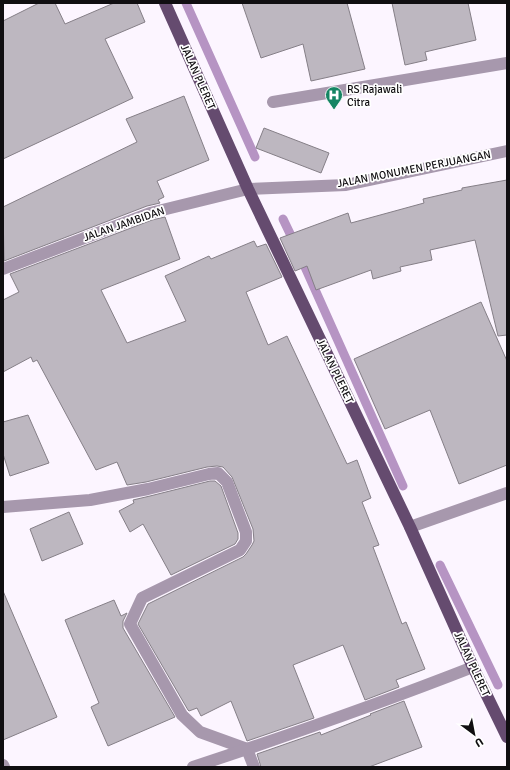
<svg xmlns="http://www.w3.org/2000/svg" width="510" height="770" font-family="Signika,sans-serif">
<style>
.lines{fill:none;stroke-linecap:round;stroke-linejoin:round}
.stream{stroke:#b694c3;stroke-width:9}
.building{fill:#bdb7c0;stroke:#857f87}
.minor{stroke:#a798ad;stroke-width:12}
.major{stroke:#654b6f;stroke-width:12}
.labels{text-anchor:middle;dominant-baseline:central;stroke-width:3.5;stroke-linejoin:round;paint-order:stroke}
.street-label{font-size:11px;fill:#100e11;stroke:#fff}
.poi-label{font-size:11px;fill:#100e11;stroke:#fff;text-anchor:start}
</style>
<rect width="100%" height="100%" fill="#fcf5ff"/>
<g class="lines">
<g class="stream">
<path d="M186,3L255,157"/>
<path d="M283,219L295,244"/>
<path d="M300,256L403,486"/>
<path d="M440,565L498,685"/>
</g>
</g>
<g class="building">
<path d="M39,3H55L65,24L114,3H137L145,22L105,39L133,98L3,159V21Z"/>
<path d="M242,3H347L365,69L311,81L303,44L261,58Z"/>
<path d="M392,3H468L476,40L425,52L427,60L405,65Z"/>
<path d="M184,96L209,160L157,181L164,197L158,200L160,203L147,206L4,261L3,207L137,142L126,119Z"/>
<path d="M264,128L329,153L321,173L256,148Z"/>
<path d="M507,180V335L498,336L475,240L430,250L432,260L400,267L401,271L373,279L371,270L316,290L307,266L295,271L280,238L348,213L351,223L424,203L423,199L462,190V188Z"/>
<path d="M165,217L180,259L101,290L127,343L186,321L165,276L209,256L211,259L254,241L257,247L266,244L282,277L246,292L268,345L287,336L347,464L357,460L371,498L362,502L379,545L373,547L402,624L406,622L425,669L396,680L399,687L365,700L343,645L293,665L314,718L247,741L231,701L201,716L197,708L189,711L188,710L138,624L148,604L243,557L246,554L252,545L254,541L253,529L232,477L223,467L217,466L207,467L146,482L127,485L117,462L96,470L37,360L33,362L31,357L3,372V300L19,292L10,274L152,220Z"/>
<path d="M481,302L507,361V465L459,484L430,410L385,429L354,359Z"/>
<path d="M28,415L49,463L10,476L3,454V422Z"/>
<path d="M210,481H215L221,486L238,533V539L235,544L171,575L143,524L130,532L119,511L134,503L133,500L150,496Z"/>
<path d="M69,512L83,544L42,561L30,529Z"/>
<path d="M3,591L57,717L3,740Z"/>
<path d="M114,600L121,616L127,613L123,621V628L175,717L108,746L91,707L99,703L65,620Z"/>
<path d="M404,701L422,747L369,767H261L257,754L320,732L321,735L371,715L370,714Z"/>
</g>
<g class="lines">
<g class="minor">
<path d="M273,102L507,63"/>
<path d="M3,269L150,213L248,189L346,185L507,151"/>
<path d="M3,507L90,500L148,489L209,474L218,473L227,482L246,532V541L240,550L142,598L130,624L182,715L200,732L247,749L254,767"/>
<path d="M410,527L507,493"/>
<path d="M3,765L4,767"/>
<path d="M193,767C287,736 381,703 473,667"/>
</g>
<path class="major" d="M165,3L248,189L410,527L473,667L507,737"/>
</g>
<defs>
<g id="hospital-pin" transform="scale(0.9)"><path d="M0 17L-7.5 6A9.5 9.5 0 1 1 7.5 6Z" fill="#158563" stroke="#fff"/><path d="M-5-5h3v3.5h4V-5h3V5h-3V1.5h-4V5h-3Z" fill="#fff"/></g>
</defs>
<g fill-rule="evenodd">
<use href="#hospital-pin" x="334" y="95"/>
</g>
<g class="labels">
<g class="street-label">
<text transform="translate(198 77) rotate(66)">JALAN PLERET</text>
<text transform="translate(414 169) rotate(-11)">JALAN MONUMEN PERJUANGAN</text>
<text transform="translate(124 224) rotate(-19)">JALAN JAMBIDAN</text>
<text transform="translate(335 371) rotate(64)">JALAN PLERET</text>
<text transform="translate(472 664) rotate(65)">JALAN PLERET</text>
</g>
<g class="poi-label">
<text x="347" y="89">RS Rajawali<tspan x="347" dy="13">Citra</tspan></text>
</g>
</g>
<rect width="510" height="770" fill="none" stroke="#100e11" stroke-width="8"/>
<g transform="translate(474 734) rotate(148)" stroke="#ffffff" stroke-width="3" paint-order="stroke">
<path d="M0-3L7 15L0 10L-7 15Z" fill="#100e11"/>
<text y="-6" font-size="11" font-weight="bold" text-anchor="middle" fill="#100e11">U</text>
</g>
</svg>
